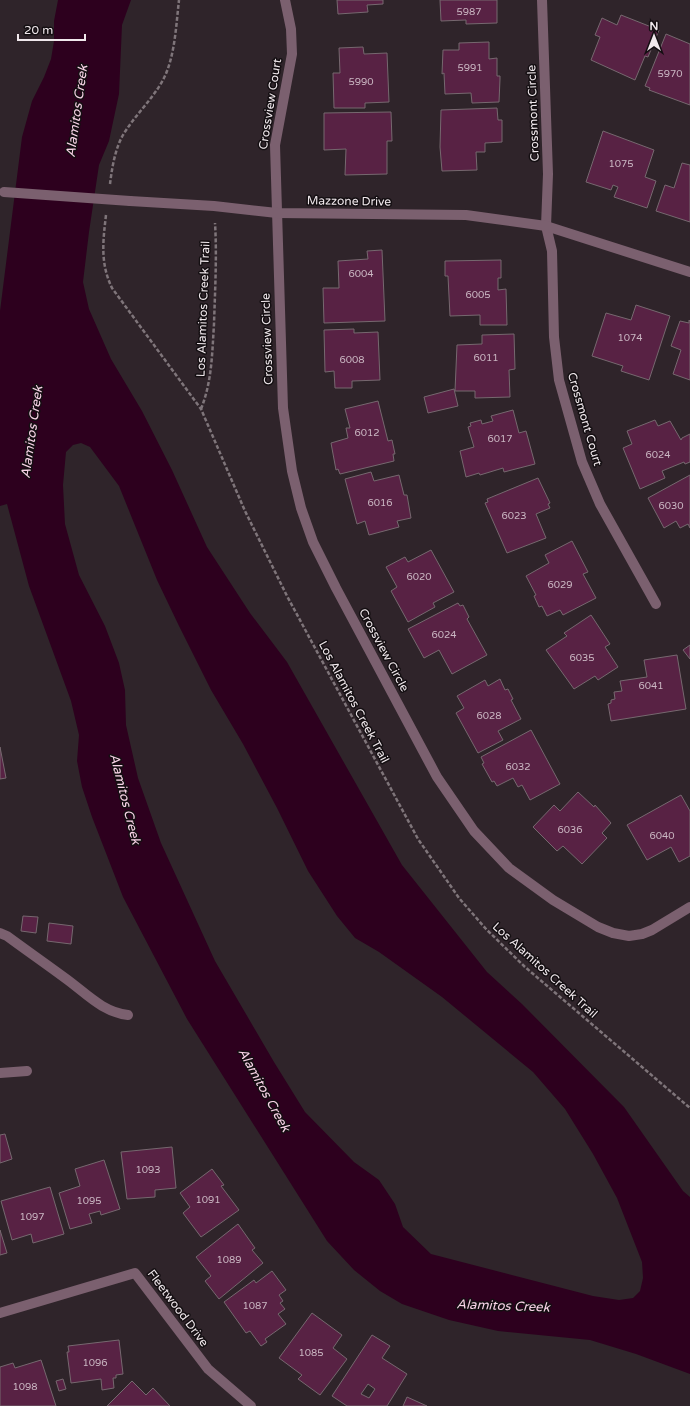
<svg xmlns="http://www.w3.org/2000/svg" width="690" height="1406" font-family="'Varela Round',sans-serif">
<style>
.water{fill:#2d001e;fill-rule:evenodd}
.building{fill:#582244;stroke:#76686f;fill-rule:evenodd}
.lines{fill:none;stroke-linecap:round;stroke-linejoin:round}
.path{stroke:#7f757a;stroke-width:2.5;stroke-dasharray:4 2;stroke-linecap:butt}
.lane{stroke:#7b606f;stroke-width:10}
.street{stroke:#7b606f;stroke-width:10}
.street-bridge{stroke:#7b606f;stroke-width:10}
.labels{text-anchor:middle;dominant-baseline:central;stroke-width:3;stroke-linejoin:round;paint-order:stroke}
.number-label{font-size:10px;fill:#cab6c2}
.street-label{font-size:12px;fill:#f0e8ec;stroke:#140f12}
.water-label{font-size:13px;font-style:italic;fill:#f8d3e7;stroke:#140f12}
</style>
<rect width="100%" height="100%" fill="#2f242a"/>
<path class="water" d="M58,0H131L122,25L119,94L109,141L99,165L89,232L83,282L89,309L111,359L142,411L172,470L207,547L250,613L287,662L402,865L487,972L522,1004L624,1107L683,1191L690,1197V1374L636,1354L590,1340L498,1331L449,1320L402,1304L380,1291L354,1270L327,1241L187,1019L123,897L92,817L82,787L77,761L79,735L71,701L29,586L7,504L0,506V311L22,137L32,101L44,77L51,59L54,41V21ZM81,443L90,447L119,486L157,580L179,626L211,690L243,744L277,808L308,871L337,916L355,938L379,952L442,997L533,1072L565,1109L593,1154L617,1198L642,1262L643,1278L640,1291L633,1298L619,1300L593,1296L431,1254L403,1227L395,1204L379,1180L354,1162L305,1112L274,1062L215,961L161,843L138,778L126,725L125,690L119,663L105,626L79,575L65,524L63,485L66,452L73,445Z"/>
<g class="building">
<path d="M337,0H383V4L367,5L368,12L338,14Z"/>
<path d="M440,0H497V23L466,24V20L441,21Z"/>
<path d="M621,15L659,30L648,57L645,56L635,80L591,60L600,37L595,35L602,18L617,25Z"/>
<path d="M666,34L690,44V105L649,90L650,88L645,86Z"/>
<path d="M489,42V59L497,58V76H500V79L499,102L472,103L471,93L445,94L444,73L442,74L443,50H459V43Z"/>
<path d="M363,47L364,54L387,53L389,102L365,103V108H334L333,73H340L339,48Z"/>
<path d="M497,108L498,120H502V142L485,143V152H476L477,170L442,171L440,147L441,110Z"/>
<path d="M391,112L392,141H387V174L345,175L346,149L324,150V113Z"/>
<path d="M603,131L654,150L645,177L656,181L647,208L614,197L618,187L613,185L611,190L586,182Z"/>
<path d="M682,163L690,165V222L656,211L665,185L674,188Z"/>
<path d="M382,250L385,321L324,323L323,288H339L338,261L368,259L367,251Z"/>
<path d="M501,260V278H498V290L506,289L507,325H480V315L450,316L448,276H445V261Z"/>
<path d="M636,305L670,316L649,380L621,371L623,366L592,356L606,313L631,320Z"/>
<path d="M689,320L690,321V380L673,374L681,350L671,346L680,321L689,323Z"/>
<path d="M354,329V333L378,332L380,380L352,381V388H335L334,371L325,372L324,330Z"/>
<path d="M514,334L515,369L509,370L510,397L475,398V391H455L457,345L482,344V335Z"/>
<path d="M454,389L458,406L428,413L424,397Z"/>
<path d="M378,401L388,441L392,440L395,454H393L394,461L340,474L338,469L336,470L331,443L348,438L346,428H350L345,409Z"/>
<path d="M513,410L519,433L526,431L535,464L504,472L503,468L480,475L479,473L466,477L460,451L474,447L468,427L471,426L470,423L481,420L482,424L493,421L491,416Z"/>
<path d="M655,420L658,426L670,421L681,440L682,438L690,434V462L685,464L684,462L662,471L665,478L640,489L623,448L632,444L627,431Z"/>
<path d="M371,472L374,481L399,475L404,495H407L411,518L397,521L399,527L369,535L365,521L357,524L345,479Z"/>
<path d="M690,475V528L688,524L680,528L676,521L664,528L648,498Z"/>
<path d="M538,478L550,503L548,504L550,508L536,514L546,538L507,553L485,503L488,502L487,499Z"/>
<path d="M572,541L588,572L583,574L596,598L563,615L560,610L547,616L542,606L539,607L534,596L536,595L526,576L549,563L545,555Z"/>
<path d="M431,550L454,592L433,603L435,607L408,622L391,591L397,587L386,567L405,557L408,562Z"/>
<path d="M458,603L460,606L463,605L469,617L467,619L487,655L452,674L439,650L424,658L408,629Z"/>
<path d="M591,615L610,644L605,647L618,667L598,680L595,676L574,689L546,650L567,636L564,633Z"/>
<path d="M690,645V659L683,650Z"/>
<path d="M677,655L686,709L611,721L608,704L611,703V700L615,699L614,692L622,691L620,681L647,677L644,660Z"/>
<path d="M500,679L505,690L508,689L513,699L511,700L521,719L498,731L503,740L478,753L456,713L464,708L457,696L485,680L488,686Z"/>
<path d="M531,730L560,784L530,800L522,785L518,787L513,778L497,786L494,781L492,782L482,764L484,763L481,757Z"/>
<path d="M0,747L6,778L0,779Z"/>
<path d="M578,792L594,807L595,805L611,823L602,833L607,838L582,864L563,846L557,851L533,827L554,805L560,811Z"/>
<path d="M681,795L690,811V856L679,862L671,847L647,860L627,825Z"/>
<path d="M23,916L38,917L36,933L21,931Z"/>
<path d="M49,923L73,926L71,944L47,941Z"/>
<path d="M5,1134L12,1159L0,1163V1135Z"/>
<path d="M172,1147L176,1188L155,1190V1197L127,1199L121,1152Z"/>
<path d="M104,1160L120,1209L101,1215L100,1211L89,1214L92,1223L70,1229L59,1193L80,1186L75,1169Z"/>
<path d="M212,1169L224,1185L221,1186L239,1210L201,1237L183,1213L190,1207L180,1193Z"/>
<path d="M50,1187L64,1234L33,1243L31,1234L12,1240L1,1201Z"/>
<path d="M238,1224L255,1248L252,1250L263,1263L219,1299L205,1281L211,1276L196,1257Z"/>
<path d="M0,1230L7,1253L0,1255Z"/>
<path d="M272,1271L286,1290L279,1295L283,1301L280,1303L285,1309L278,1314L286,1324L265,1339L267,1342L261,1346L250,1331L246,1333L224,1302L254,1280L256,1283Z"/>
<path d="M312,1313L342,1335L333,1348L347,1359L320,1395L298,1379L302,1375L279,1358Z"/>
<path d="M372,1335L390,1346L382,1358L407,1374L387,1406H347L332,1396ZM368,1384L375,1389L369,1398L361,1394Z"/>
<path d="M119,1340L123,1374L116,1375V1378H113L114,1388L102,1390L101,1379L71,1383L67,1352H69L68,1346Z"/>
<path d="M41,1360L56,1406H0V1367L13,1363L15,1368Z"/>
<path d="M63,1379L66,1389L59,1391L56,1381Z"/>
<path d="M132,1381L146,1395L153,1388L170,1406H107Z"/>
<path d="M407,1397L427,1406H403Z"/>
</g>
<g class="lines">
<g class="path">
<path d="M110,184C112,168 115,149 123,135C135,115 152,100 163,80C175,57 176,26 179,0"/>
<path d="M106,215C103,241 100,263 112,288L201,409L245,511L287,596L418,839L459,898L486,929L525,967L690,1108"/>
<path d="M201,409C212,381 212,355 214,324C215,291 217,256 215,223"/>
</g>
<path class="lane" d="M0,933L7,936C26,950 46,964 65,978C86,993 102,1012 128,1015"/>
<g class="street">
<path d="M285,0L291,29L292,54L275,145L283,408L292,471L301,508L313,542L336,588L437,777L474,831L509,868L553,900L598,927L613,933L629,936L642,934L652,930L690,907"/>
<path d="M542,0L548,174L546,226L552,251L554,337L559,380L582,462L600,504L656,604"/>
<path d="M130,201L214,206L277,213L466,215L546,226L690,272"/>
<path d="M0,1073L27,1071"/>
<path d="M0,1313L135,1273L208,1369L251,1406"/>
</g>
<path class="street-bridge" d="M4,192L130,201"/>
</g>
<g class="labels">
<g class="number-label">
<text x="469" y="12">5987</text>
<text x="470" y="68">5991</text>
<text x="670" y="74">5970</text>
<text x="361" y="82">5990</text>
<text x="621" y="164">1075</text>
<text x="361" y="274">6004</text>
<text x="478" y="295">6005</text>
<text x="630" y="338">1074</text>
<text x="486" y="358">6011</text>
<text x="352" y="360">6008</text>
<text x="367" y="433">6012</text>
<text x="500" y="439">6017</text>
<text x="658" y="455">6024</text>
<text x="380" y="503">6016</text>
<text x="671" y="506">6030</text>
<text x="514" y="516">6023</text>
<text x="419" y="577">6020</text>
<text x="560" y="585">6029</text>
<text x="444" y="635">6024</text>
<text x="582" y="658">6035</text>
<text x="651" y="686">6041</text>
<text x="489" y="716">6028</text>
<text x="518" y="767">6032</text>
<text x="570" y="830">6036</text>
<text x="662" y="836">6040</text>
<text x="148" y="1170">1093</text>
<text x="208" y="1200">1091</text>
<text x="89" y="1201">1095</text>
<text x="32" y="1217">1097</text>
<text x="229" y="1260">1089</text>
<text x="255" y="1306">1087</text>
<text x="311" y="1353">1085</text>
<text x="95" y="1363">1096</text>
<text x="25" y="1387">1098</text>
</g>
<g class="street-label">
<text transform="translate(270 104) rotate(-81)">Crossview Court</text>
<text transform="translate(533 113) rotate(-92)">Crossmont Circle</text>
<text transform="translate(349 201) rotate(1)">Mazzone Drive</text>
<text transform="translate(203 309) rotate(-88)">Los Alamitos Creek Trail</text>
<text transform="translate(267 339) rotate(-92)">Crossview Circle</text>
<text transform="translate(585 419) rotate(74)">Crossmont Court</text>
<text transform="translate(384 650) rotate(62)">Crossview Circle</text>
<text transform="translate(354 702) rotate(62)">Los Alamitos Creek Trail</text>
<text transform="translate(545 970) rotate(42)">Los Alamitos Creek Trail</text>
<text transform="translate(178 1308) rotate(53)">Fleetwood Drive</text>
</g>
<g class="water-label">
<text transform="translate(77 111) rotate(-82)">Alamitos Creek</text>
<text transform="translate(32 432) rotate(-82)">Alamitos Creek</text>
<text transform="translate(125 799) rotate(76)">Alamitos Creek</text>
<text transform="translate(264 1090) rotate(61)">Alamitos Creek</text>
<text transform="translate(503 1306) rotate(2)">Alamitos Creek</text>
</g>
</g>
<g transform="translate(654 36)" stroke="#140f12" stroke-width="3" paint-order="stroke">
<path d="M0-3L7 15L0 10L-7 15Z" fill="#f0e8ec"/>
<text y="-6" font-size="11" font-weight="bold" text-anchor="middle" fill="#f0e8ec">N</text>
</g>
<path d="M18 34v6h67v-6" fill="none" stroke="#f0e8ec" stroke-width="2"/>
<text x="24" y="34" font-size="12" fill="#f0e8ec" stroke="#140f12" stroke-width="3" paint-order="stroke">20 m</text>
</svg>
